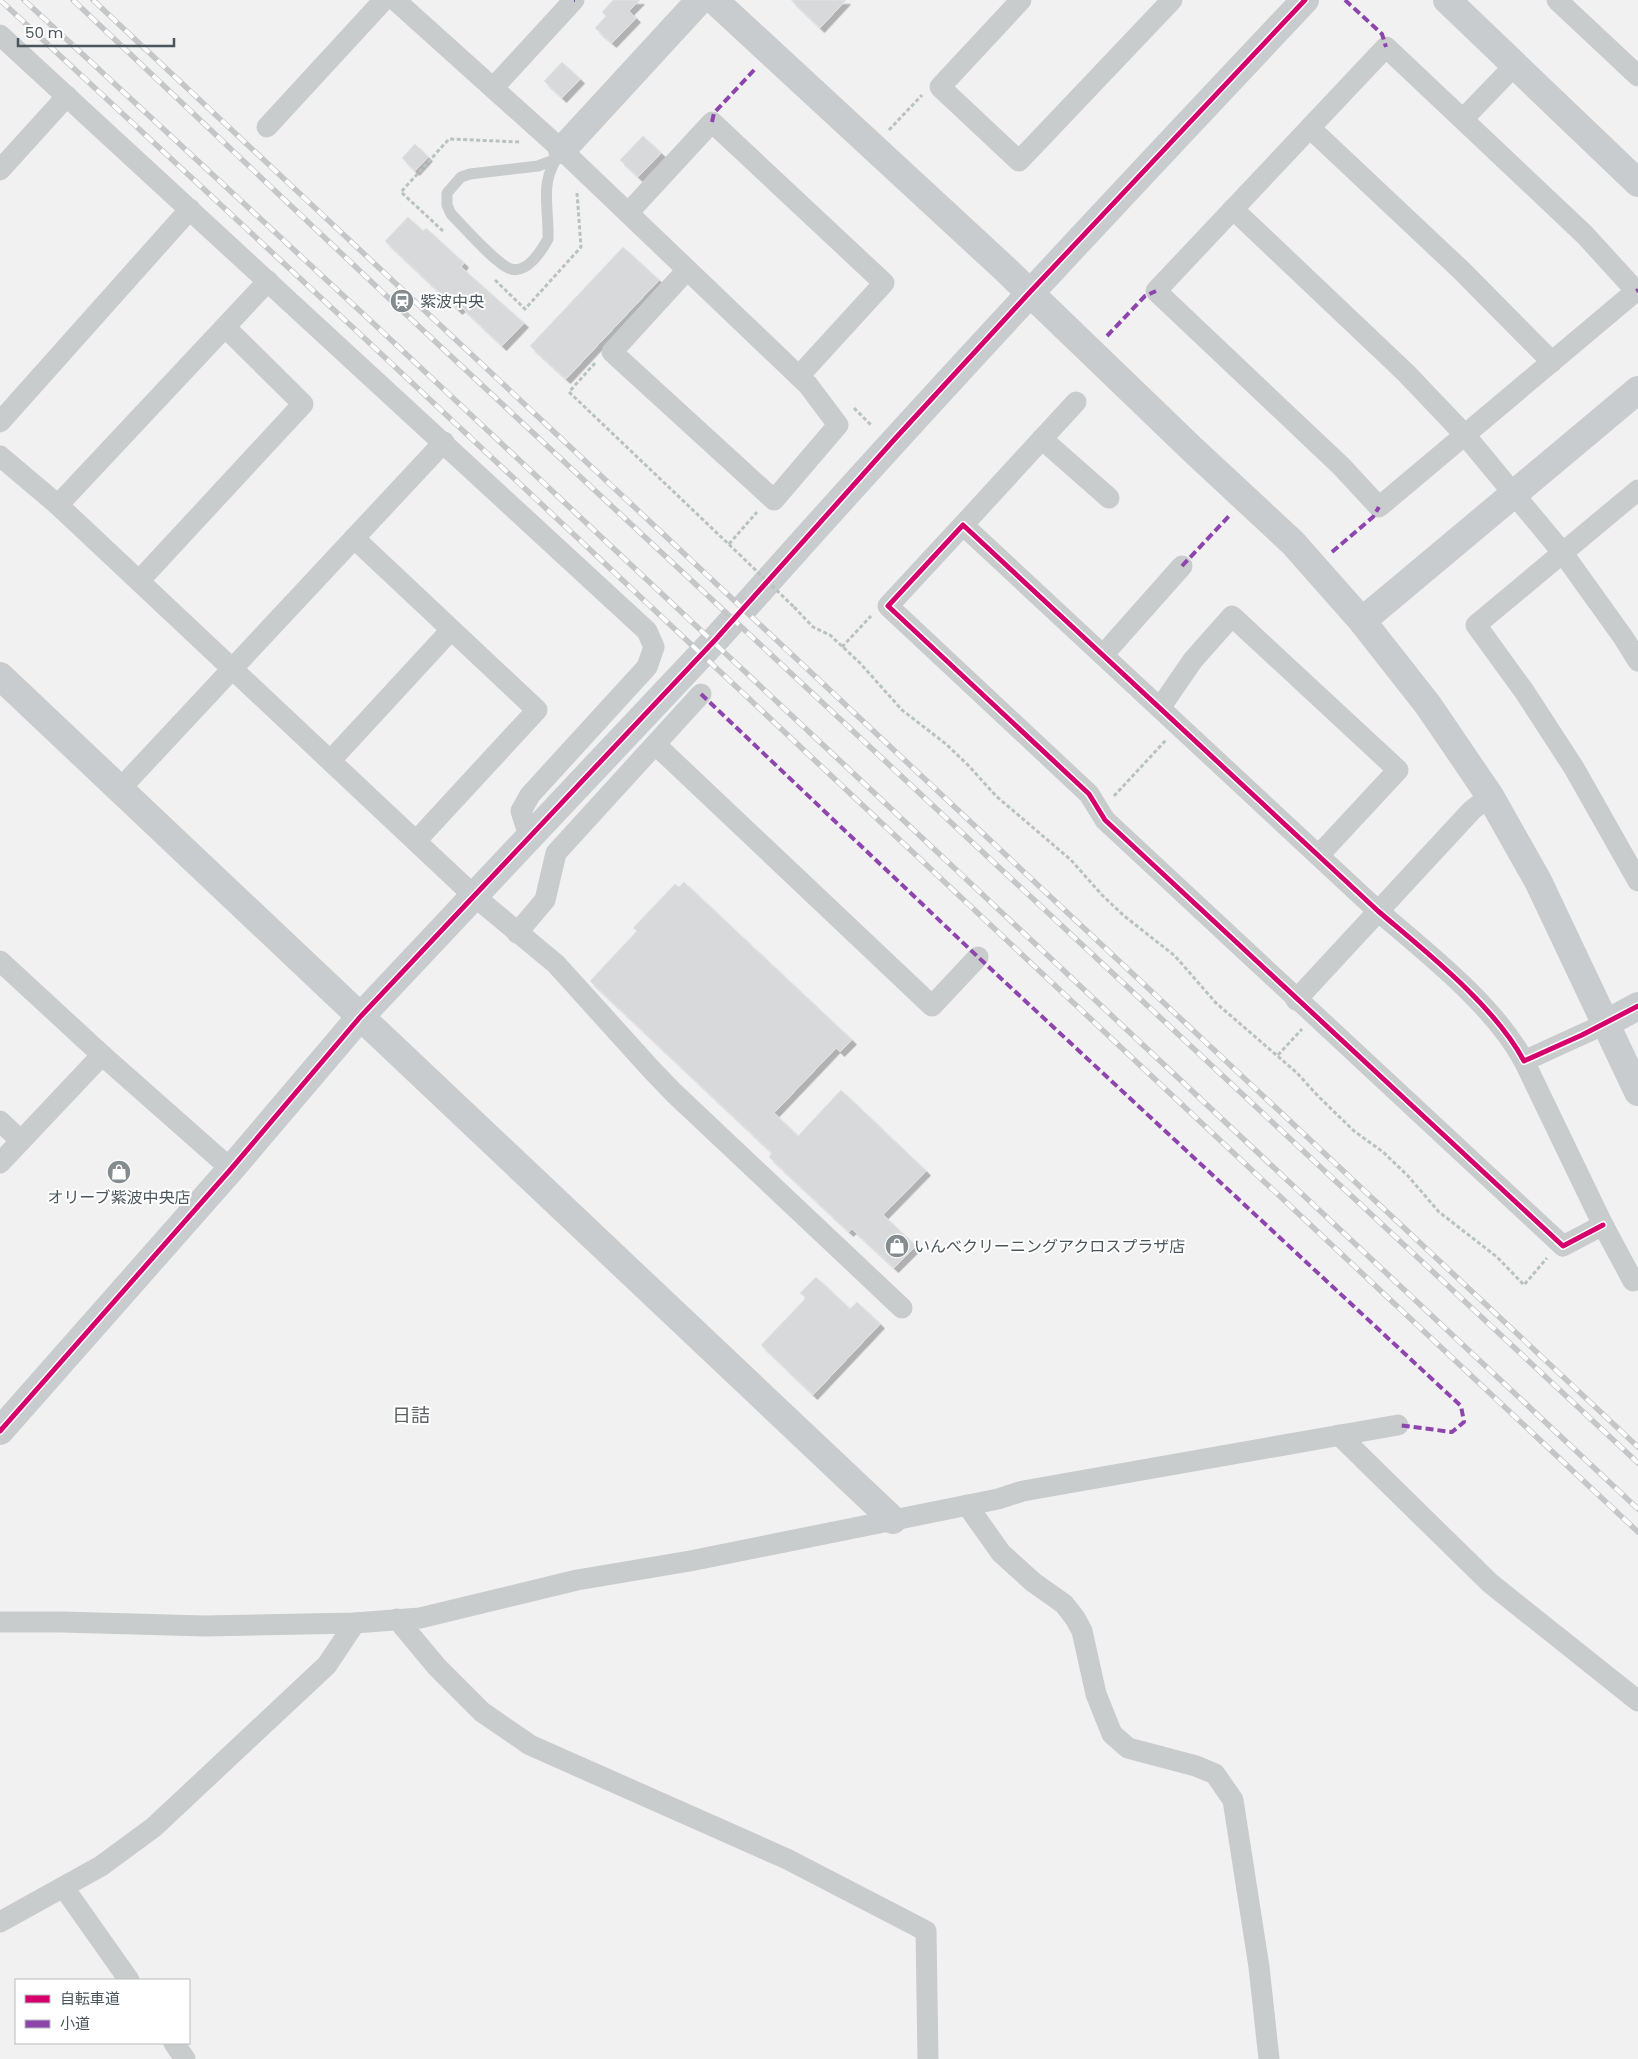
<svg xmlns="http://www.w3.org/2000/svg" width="1638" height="2059" font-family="Poppins,'Noto Sans JP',sans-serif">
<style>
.building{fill:#d7d9da;stroke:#e3e3e4;filter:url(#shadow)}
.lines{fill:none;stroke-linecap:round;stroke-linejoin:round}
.secondary-tunnel{stroke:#c7cacc;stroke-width:28;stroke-dasharray:28 14;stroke-linecap:butt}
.path{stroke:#b9c3be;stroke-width:3;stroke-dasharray:4 2.5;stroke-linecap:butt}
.lane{stroke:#c9cccc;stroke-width:11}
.street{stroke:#c9cccc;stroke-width:21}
.secondary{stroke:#c9ccce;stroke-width:28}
.rail-casing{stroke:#c5c6c7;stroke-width:5.5}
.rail{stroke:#fff;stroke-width:4;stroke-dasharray:11;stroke-linecap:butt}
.path-bridge{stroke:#b9c3be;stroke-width:3;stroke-dasharray:4 2.5;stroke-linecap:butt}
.quiet{stroke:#8e44ad;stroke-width:4;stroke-dasharray:8 4;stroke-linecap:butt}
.cycleway-casing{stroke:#fff;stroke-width:8}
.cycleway{stroke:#d6006c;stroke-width:5}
.labels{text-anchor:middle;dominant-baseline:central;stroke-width:4;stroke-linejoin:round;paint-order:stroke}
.poi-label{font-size:16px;fill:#4a565b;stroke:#fff;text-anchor:start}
.quarter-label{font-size:19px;fill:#5d6164;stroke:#fff}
</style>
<defs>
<filter id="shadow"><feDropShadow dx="4.5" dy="4.5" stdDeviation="0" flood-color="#0004"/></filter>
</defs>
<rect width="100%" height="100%" fill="#f1f1f1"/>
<g class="building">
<path d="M613,0H640L629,11L636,18L612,43L595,28L606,16L602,12Z"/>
<path d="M791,0H846L820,28Z"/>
<path d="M562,62L580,79L562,98L544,81Z"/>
<path d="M643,136L661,153L638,177L620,160Z"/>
<path d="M415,144L428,157L415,171L402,158Z"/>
<path d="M408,217L423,231L426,228L464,263L461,267L524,323L502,346L461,307L458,310L385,241Z"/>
<path d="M623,247L659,280L566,379L530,346Z"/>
<path d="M684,882L852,1040L840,1052L836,1048L774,1113L798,1136L841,1090L926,1171L883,1215L916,1246L894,1268L852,1229L849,1232L769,1157L772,1153L590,981L637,931L633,928L675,884L679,887Z"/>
<path d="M816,1277L850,1309L857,1302L880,1324L813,1395L761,1345L806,1298L800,1293Z"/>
</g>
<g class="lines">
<path class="secondary-tunnel" d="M716,639L760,590"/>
<g class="path">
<path d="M889,130L922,95"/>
<path d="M443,231L401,192L449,139L521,142"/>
<path d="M495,280L525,309L581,247L577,193"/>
<path d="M595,363L569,392L739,554"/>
<path d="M854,408L872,426"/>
<path d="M729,544L757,512"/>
<path d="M794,607L813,627L830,635L860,663L902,710L946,744L968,765L996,796L1071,860L1102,895L1123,915L1175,956L1216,1003L1296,1072L1319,1097L1354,1131L1383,1152L1408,1176L1439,1212L1497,1257L1524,1285L1547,1258"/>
<path d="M842,647L871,616"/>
<path d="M1114,796L1166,740"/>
<path d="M1278,1055L1302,1029"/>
</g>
<path class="lane" d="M554,160L538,166L470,174L461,177L447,193V205L451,214C463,226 497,265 511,269C527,274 542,250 548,239C549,202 538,183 562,150"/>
<g class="street">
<path d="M395,0L562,150L808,385L838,425L774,500L612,352L687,270"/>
<path d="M1021,0L940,87L1019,161L1172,0"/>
<path d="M1557,0L1638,76"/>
<path d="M0,35L647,631L654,647L647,667L530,795L521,811L529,836"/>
<path d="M1386,47L1585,235L1636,291L1379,507L1341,466L1156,291Z"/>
<path d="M493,88L574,0"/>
<path d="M1464,118L1515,65"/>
<path d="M267,127L384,0"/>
<path d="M1310,128L1461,270L1552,362"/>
<path d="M0,170L67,96"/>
<path d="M1233,209L1406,373L1465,435L1562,552L1623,637L1638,661"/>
<path d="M628,213L712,122L884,283L799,376"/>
<path d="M0,422L190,209"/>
<path d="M1042,439L1109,498"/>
<path d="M0,456L58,505L473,895L556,964L650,1068L674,1093L902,1308"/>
<path d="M1638,490L1476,625L1524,691L1574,768L1638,881"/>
<path d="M58,505L268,281"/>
<path d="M963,525L1076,402"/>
<path d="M354,538L537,710L416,841"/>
<path d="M139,581L303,404L225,327"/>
<path d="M1103,655L1182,566"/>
<path d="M1160,708L1193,660L1232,616L1398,770L1319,855"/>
<path d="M656,745L932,1006L978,957"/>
<path d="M331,760L451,630"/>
<path d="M120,789L444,442"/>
<path d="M517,933L545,900L556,853L701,694"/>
<path d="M0,961L102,1055L231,1169"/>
<path d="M1296,1000L1472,810L1490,796"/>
<path d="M1524,1061L1603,1225L1633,1281"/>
<path d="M0,1121L21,1141"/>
<path d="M0,1163L102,1055"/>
<path d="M1603,1225L1563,1246L1105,820L1089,794L888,606L963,525L1378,911C1426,952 1494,1005 1524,1061L1605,1024"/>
<path d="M1339,1435L1490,1583L1638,1701"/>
<path d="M967,1505L1001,1553L1033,1582L1064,1604L1075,1618L1082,1631L1096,1694L1112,1734L1128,1748L1196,1766L1215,1774L1233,1800L1259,1967L1269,2059"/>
<path d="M397,1619L437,1667L482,1712L530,1745L787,1859L926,1931L928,2059"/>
<path d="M0,1622H62L205,1626L355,1623L420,1618L577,1580L690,1561L998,1499L1023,1491L1398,1425"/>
<path d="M64,1888L129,1980"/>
<path d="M0,1922L101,1866L154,1827L327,1665L355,1623"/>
<path d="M174,2043L185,2059"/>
</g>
<g class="secondary">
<path d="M714,0L1004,268L1192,449L1293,543L1362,621L1428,705L1490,796L1538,881L1638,1092"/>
<path d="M1447,0L1638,183"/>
<path d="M562,150L700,0"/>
<path d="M760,590C938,390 1121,195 1305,0"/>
<path d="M1362,621L1638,390"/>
<path d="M0,676L893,1520"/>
<path d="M1605,1024L1638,1006"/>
<path d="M0,1431L231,1169L361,1016L716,639"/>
</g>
<g class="rail-casing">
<g id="rail">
<path d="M0,0L361,335L1638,1532"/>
<path d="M24,0L373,323L1638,1509"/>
<path d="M73,0L396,305L1638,1463"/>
<path d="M93,0L1638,1447"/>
</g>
</g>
<use href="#rail" class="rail"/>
<path class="path-bridge" d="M739,554L794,607"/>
<g class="quiet">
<path d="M574,0H575"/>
<path d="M1345,0L1382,34L1386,47"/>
<path d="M712,122L714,113L755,69"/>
<path d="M1636,291L1638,290"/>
<path d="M1107,336L1145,296L1156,291"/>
<path d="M1332,552L1373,517L1379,507"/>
<path d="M1182,566L1230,515"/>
<path d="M701,694L978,957L1461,1406L1464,1422L1452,1432L1398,1425"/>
</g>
<g class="cycleway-casing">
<g id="cycleway">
<path d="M1603,1225L1563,1246L1105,820L1089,794L888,606L963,525L1378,911C1426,952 1494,1005 1524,1061L1582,1035L1638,1006"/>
<path d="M0,1431L231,1169L361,1016L716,639L892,442L1030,292L1305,0"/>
</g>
</g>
<use href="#cycleway" class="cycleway"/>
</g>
<defs>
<g id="station-disc" transform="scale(1.25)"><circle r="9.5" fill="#848c90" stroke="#fff"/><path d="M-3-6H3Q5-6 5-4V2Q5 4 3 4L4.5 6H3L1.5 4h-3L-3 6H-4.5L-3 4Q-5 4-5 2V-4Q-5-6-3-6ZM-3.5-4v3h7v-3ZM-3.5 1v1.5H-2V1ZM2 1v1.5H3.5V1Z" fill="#fff"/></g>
<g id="shop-disc" transform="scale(1.25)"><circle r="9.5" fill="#848c90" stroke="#fff"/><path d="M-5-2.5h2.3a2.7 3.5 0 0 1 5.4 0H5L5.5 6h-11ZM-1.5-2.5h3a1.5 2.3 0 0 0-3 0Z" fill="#fff"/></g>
</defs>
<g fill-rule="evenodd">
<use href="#station-disc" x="402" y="301"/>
<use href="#shop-disc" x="119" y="1172"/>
<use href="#shop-disc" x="897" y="1246"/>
</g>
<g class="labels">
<g class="poi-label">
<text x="420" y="301">紫波中央</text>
<text x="119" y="1197" text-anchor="middle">オリーブ紫波中央店</text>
<text x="914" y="1246">いんべクリーニングアクロスプラザ店</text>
</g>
<g class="quarter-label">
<text x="411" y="1415">日詰</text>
</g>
</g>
<rect x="15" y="1979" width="175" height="65" fill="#ffffff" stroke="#b7bbbd"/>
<rect x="25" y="1995" width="25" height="8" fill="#d6006c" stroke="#b7bbbd"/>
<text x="60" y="2004" font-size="15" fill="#4a565b">自転車道</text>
<rect x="25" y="2020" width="25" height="8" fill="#8e44ad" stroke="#b7bbbd"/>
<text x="60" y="2029" font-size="15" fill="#4a565b">小道</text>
<path d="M18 38v8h156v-8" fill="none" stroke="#4a565b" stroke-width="2.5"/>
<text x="25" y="38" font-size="15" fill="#4a565b" stroke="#ffffff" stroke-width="4" paint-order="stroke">50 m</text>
</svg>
